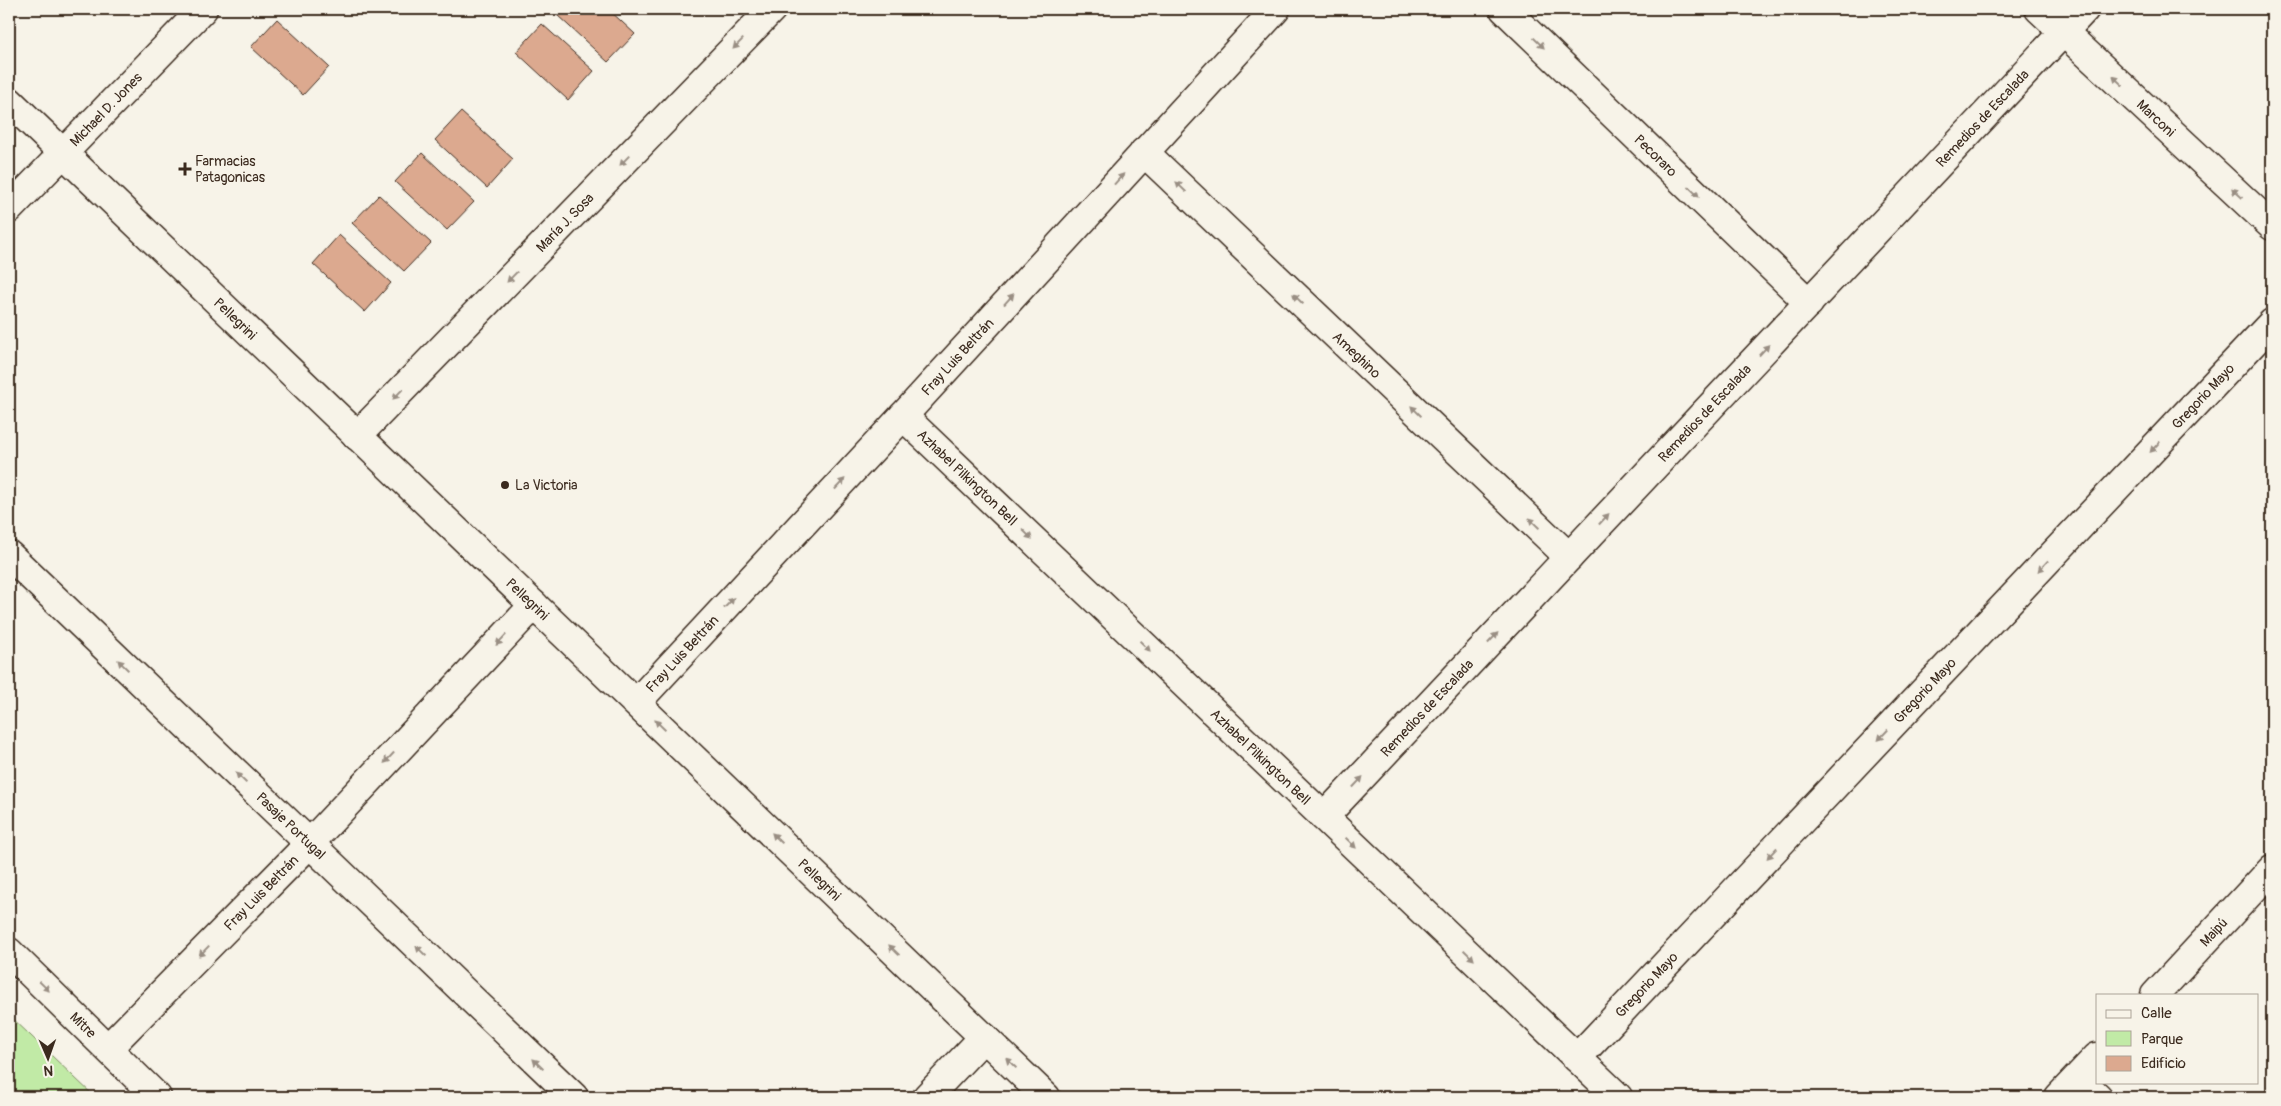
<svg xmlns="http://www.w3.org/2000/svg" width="2281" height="1106" font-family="Pangolin,sans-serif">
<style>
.green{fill:#c1eaa6;stroke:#7e8a62}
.building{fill:#dca98f;stroke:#3b2a1e}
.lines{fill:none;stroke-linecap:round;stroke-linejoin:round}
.street-casing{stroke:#3b2a1e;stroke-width:31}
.secondary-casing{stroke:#3b2a1e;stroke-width:31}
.street{stroke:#f7f3e8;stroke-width:28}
.secondary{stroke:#f7f3e8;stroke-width:28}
.oneway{fill:#998e83}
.poi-dot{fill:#3b2a1e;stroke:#f7f3e8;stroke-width:2}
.labels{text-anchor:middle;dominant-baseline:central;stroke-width:4.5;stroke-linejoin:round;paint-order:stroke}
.street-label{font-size:14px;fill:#3b2a1e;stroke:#f7f3e8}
.poi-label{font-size:14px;fill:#3b2a1e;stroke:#f7f3e8;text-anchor:start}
</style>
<rect width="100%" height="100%" fill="#f7f3e8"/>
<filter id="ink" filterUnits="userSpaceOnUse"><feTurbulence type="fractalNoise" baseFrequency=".02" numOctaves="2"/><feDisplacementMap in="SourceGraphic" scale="10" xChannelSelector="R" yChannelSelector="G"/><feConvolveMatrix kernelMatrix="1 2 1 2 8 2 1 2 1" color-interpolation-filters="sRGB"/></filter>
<g filter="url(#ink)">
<path class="green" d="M9,1015L95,1097H9Z"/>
<g class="building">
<path d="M562,9H608L635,34L608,62L557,15Z"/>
<path d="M277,19L329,67L303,95L251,47Z"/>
<path d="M542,24L594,71L568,100L516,52Z"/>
<path d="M461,112L513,159L487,188L435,140Z"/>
<path d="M422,153L474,202L447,230L395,182Z"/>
<path d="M379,195L431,243L404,271L352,223Z"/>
<path d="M339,235L391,283L365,312L313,264Z"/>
</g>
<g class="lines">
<g class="street-casing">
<g id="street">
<path id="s1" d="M1504,9L1809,303"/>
<path id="s2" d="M2039,9L2272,226"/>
<path id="s3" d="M1144,152L1569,557"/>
<path id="s4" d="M903,416L1618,1097"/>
<path id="s5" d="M357,436L772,9"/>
<path id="s6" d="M9,555L574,1097"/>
<path id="s7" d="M637,702L903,416L1276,9"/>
<path id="s8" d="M1324,817L2085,9"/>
<path id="s9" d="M9,952L157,1097"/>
<path id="s10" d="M108,1048L309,844L534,605"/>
<path id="s11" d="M1577,1058L2272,323"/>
<path d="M2078,1078L2098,1097"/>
<path d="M927,1097L984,1037"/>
</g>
</g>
<g class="secondary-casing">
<g id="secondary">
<path id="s12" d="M9,101L1046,1097"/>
<path id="s13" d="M9,209L203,9"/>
<path id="s14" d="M2155,995L2272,869"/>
<path d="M2059,1097L2097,1057"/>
</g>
</g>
<use href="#street" class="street"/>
<use href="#secondary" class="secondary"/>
</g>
<defs><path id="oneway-solid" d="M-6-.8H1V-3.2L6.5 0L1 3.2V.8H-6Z" transform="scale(1.25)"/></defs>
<g class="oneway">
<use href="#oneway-solid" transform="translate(1539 43) rotate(44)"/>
<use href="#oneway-solid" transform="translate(738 44) rotate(134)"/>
<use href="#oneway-solid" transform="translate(2118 81) rotate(-137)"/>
<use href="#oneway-solid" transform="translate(625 160) rotate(134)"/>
<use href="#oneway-solid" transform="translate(1119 179) rotate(-48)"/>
<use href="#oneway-solid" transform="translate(1181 187) rotate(-136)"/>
<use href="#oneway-solid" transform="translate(1694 192) rotate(44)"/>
<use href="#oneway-solid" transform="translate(2237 193) rotate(-137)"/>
<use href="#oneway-solid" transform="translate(512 277) rotate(134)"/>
<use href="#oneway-solid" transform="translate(1009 299) rotate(-48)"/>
<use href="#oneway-solid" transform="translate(1298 299) rotate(-136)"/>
<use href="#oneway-solid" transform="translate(1764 350) rotate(-47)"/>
<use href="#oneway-solid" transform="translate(398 394) rotate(134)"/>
<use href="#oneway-solid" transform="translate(1416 411) rotate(-136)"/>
<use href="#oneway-solid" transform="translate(2155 447) rotate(133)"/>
<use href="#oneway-solid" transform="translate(840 484) rotate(-47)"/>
<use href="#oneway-solid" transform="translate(1604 519) rotate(-47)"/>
<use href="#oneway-solid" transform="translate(1534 523) rotate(-136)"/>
<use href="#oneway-solid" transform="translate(1027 534) rotate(44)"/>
<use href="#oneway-solid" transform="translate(2043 566) rotate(133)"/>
<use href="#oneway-solid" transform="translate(729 603) rotate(-47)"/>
<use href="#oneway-solid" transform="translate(1493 638) rotate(-47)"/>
<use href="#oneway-solid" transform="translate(501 640) rotate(133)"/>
<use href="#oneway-solid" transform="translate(1145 646) rotate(44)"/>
<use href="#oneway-solid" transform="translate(123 665) rotate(-136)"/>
<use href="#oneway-solid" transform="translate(660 725) rotate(-136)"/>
<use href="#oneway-solid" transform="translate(1883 735) rotate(133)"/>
<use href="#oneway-solid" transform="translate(389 758) rotate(133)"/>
<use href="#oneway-solid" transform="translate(241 778) rotate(-136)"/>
<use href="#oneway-solid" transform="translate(1358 782) rotate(-47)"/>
<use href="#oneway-solid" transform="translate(777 838) rotate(-136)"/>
<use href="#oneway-solid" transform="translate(1351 843) rotate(44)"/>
<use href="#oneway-solid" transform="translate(1772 853) rotate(133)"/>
<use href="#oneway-solid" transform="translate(894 950) rotate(-136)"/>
<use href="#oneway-solid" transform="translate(204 951) rotate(134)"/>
<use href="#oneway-solid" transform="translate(421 951) rotate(-136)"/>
<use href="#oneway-solid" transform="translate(1469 955) rotate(44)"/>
<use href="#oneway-solid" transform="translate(44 986) rotate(44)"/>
<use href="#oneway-solid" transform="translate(1011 1063) rotate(-136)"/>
<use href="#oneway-solid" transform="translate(538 1064) rotate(-136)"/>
</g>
</g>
<g class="poi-dot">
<path d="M182.5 161.5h5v5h5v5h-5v5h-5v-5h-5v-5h5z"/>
<circle cx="505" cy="485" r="5"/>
</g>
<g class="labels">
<g class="street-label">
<text stroke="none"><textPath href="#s13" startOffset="139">Michael D. Jones</textPath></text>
<text stroke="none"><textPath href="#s2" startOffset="160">Marconi</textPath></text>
<text stroke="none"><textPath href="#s8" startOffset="960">Remedios de Escalada</textPath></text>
<text stroke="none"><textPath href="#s1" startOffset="211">Pecoraro</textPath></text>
<text stroke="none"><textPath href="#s5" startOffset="298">María J. Sosa</textPath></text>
<text stroke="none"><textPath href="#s12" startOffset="314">Pellegrini</textPath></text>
<text stroke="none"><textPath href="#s3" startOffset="294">Ameghino</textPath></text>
<text stroke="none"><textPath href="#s7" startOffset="471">Fray Luis Beltrán</textPath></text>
<text stroke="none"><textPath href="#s11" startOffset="911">Gregorio Mayo</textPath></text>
<text stroke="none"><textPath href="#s8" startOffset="555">Remedios de Escalada</textPath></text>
<text stroke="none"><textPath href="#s4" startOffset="89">Azhabel Pilkington Bell</textPath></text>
<text stroke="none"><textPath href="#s12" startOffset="719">Pellegrini</textPath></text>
<text stroke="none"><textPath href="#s7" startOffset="66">Fray Luis Beltrán</textPath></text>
<text stroke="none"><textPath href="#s11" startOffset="506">Gregorio Mayo</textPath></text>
<text stroke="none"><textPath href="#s8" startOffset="150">Remedios de Escalada</textPath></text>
<text stroke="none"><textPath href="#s4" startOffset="494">Azhabel Pilkington Bell</textPath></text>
<text stroke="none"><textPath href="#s6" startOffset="391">Pasaje Portugal</textPath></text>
<text stroke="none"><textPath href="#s12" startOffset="1124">Pellegrini</textPath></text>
<text stroke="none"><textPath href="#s10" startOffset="218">Fray Luis Beltrán</textPath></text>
<text stroke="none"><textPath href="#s14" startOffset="86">Maipú</textPath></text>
<text stroke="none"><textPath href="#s11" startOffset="101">Gregorio Mayo</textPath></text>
<text stroke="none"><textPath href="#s9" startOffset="104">Mitre</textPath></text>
</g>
<g class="poi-label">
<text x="195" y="161">Farmacias<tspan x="195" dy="16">Patagonicas</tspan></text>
<text x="515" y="485">La Victoria</text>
</g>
</g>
<rect width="2281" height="1106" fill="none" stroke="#f7f3e8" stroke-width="30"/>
<rect x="15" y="15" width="2251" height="1076" fill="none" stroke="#3b2a1e" stroke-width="2" filter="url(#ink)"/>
<rect x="2096" y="994" width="162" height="90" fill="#f7f3e8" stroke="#aca397"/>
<rect x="2106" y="1010" width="25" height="8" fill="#f7f3e8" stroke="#aca397"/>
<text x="2141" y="1018" font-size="15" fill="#3b2a1e">Calle</text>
<rect x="2106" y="1031" width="25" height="15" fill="#c1eaa6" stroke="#aca397"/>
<text x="2141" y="1044" font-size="15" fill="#3b2a1e">Parque</text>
<rect x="2106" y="1056" width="25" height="15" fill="#dca98f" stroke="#aca397"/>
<text x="2141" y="1068" font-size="15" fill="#3b2a1e">Edificio</text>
<g transform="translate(48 1058) rotate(178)" stroke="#f7f3e8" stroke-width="4" paint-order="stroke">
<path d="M0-4L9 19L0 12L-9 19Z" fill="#3b2a1e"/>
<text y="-8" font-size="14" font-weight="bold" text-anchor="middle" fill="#3b2a1e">N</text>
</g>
</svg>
